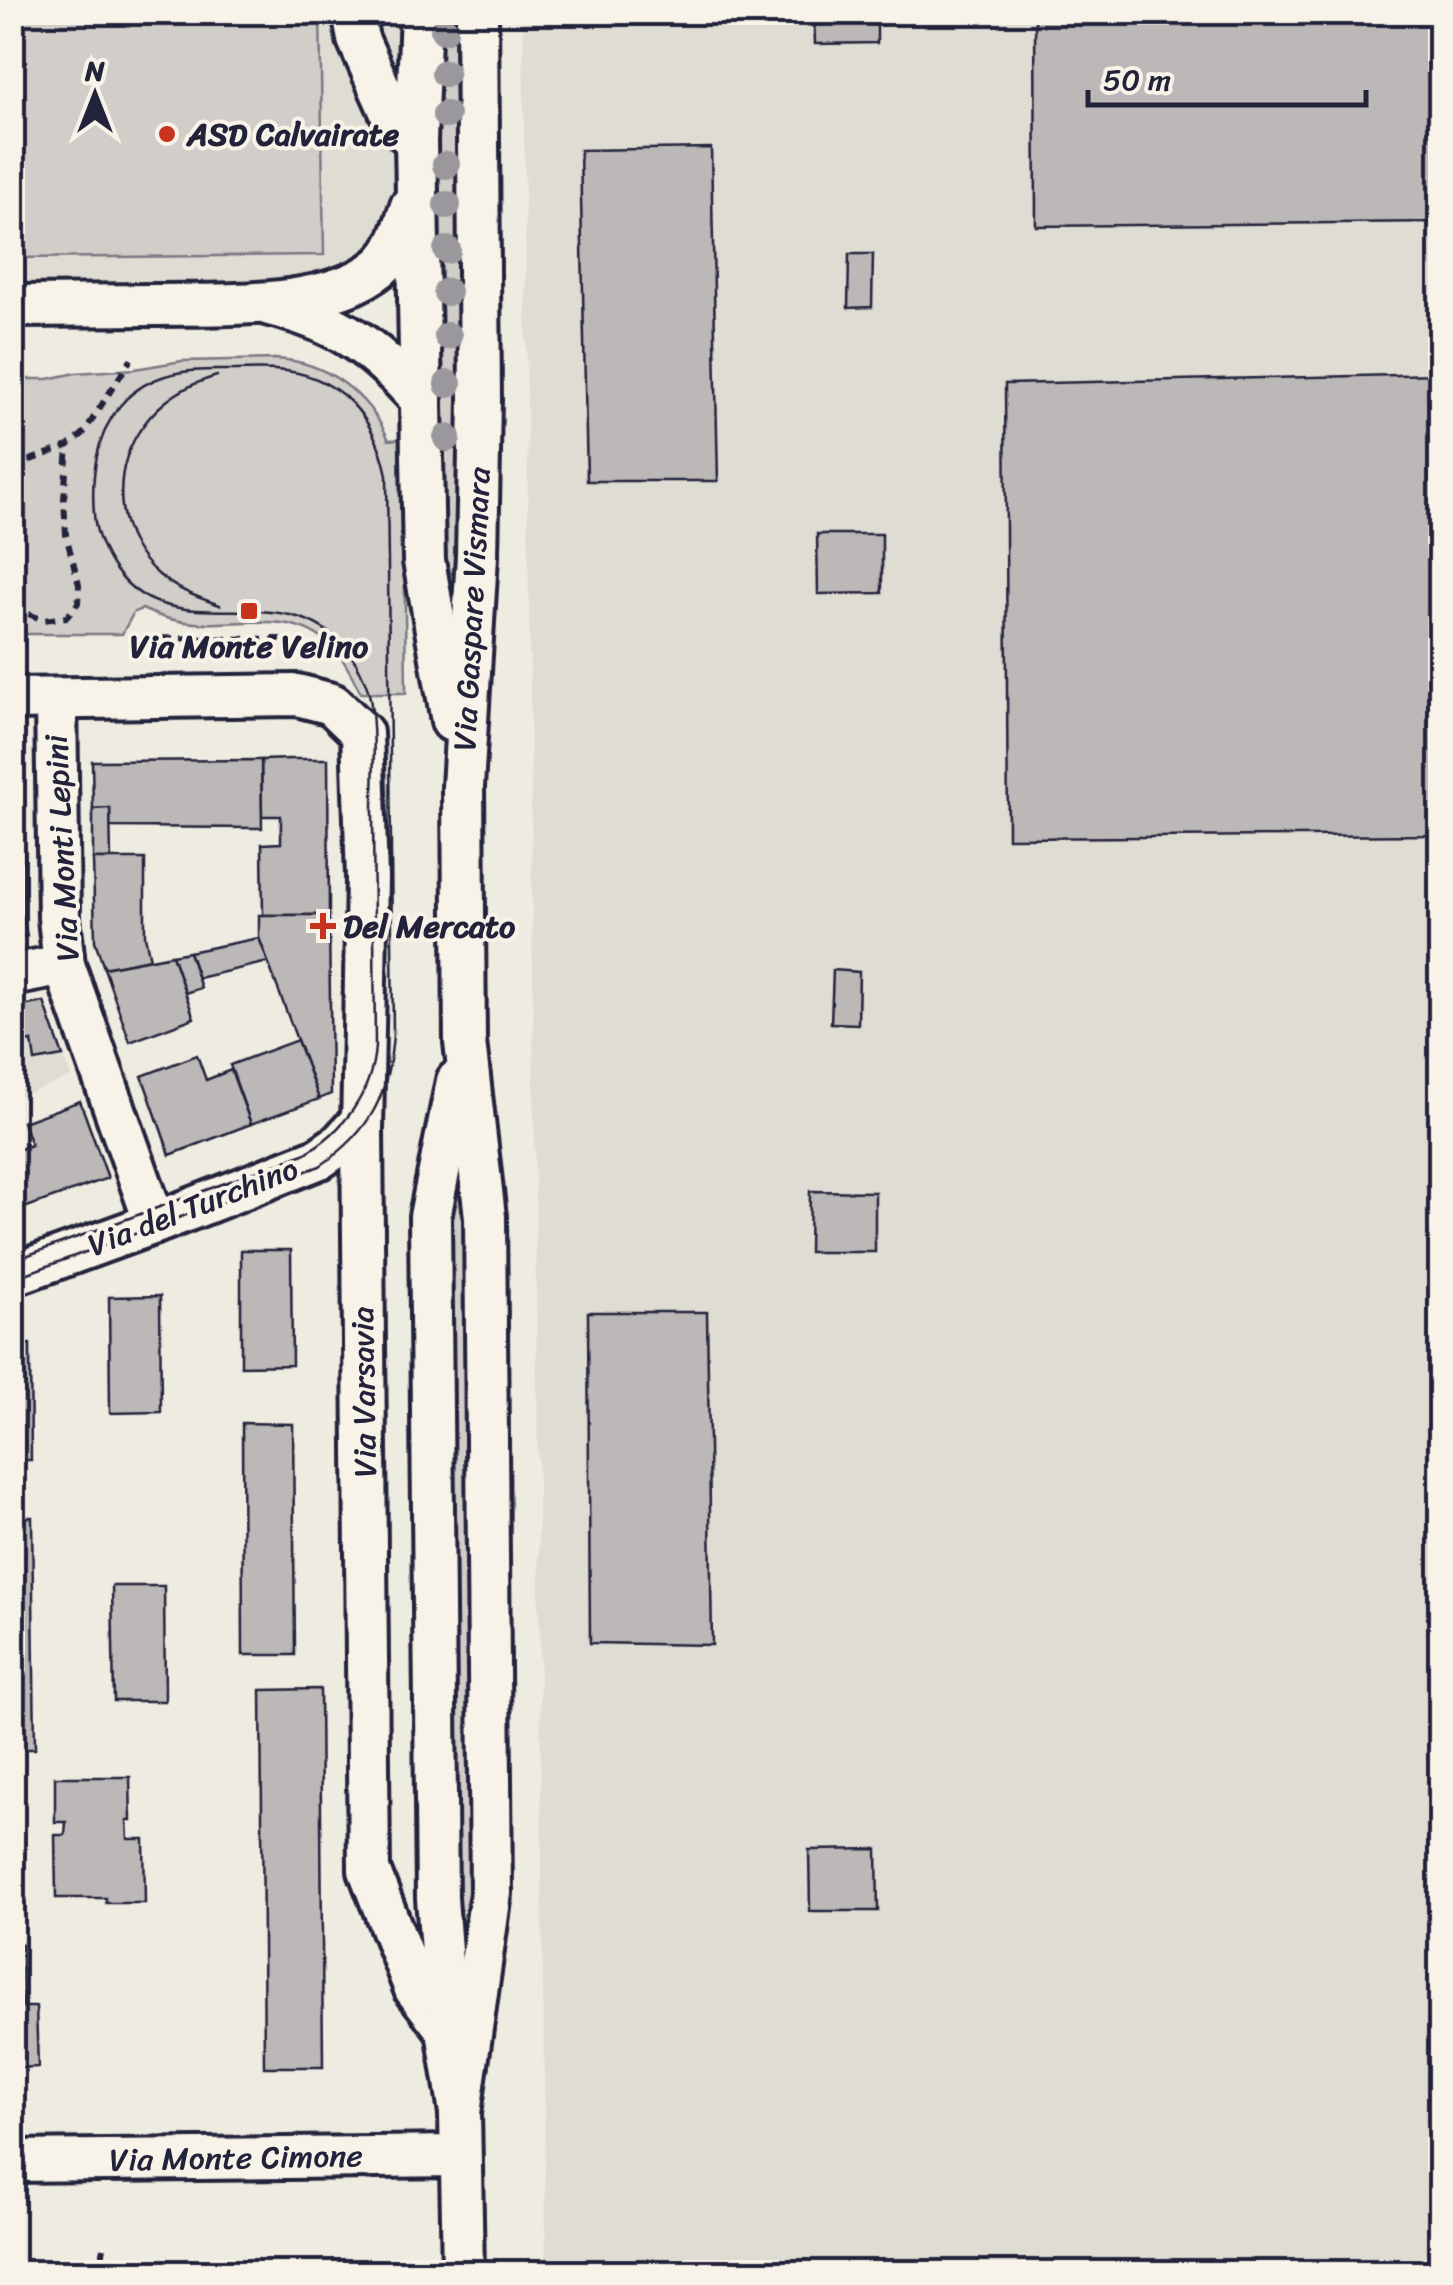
<svg xmlns="http://www.w3.org/2000/svg" width="1453" height="2285" font-family="Sriracha,sans-serif">
<style>
.built{fill:#dfdcd4}
.green{fill:#d1cdc9;stroke:#7a7882;stroke-width:2.5}
.building{fill:#bbb8b7;stroke:#22223b;stroke-width:2.5}
.lines{fill:none;stroke-linecap:round;stroke-linejoin:round}
.minor-casing{stroke:#22223b;stroke-width:48}
.path{stroke:#22223b;stroke-width:6;stroke-dasharray:10 8;stroke-linecap:butt}
.minor{stroke:#f7f3e8;stroke-width:40}
.tram{stroke:#22223b;stroke-width:2.5}
.tree{fill:#9b989d}
.poi-dot{fill:#c8321e;stroke:#f7f3e8;stroke-width:4}
.labels{text-anchor:middle;dominant-baseline:central;stroke-width:8;stroke-linejoin:round;paint-order:stroke}
.poi-label{font-size:32px;font-weight:bold;fill:#22223b;stroke:#f7f3e8;text-anchor:start}
.street-label{font-size:32px;fill:#22223b;stroke:#f7f3e8}
</style>
<rect width="100%" height="100%" fill="#eeebe1"/>
<filter id="ink" filterUnits="userSpaceOnUse"><feTurbulence type="fractalNoise" baseFrequency=".01" numOctaves="2"/><feDisplacementMap in="SourceGraphic" scale="20" xChannelSelector="R" yChannelSelector="G"/><feConvolveMatrix kernelMatrix="1 2 1 2 8 2 1 2 1" color-interpolation-filters="sRGB"/></filter>
<g filter="url(#ink)">
<g class="built">
<path d="M12,13H416L394,236L327,286L13,304Z"/>
<path d="M523,13H1440V2272H546Z"/>
<path d="M44,1002L71,1077L13,1099V1008Z"/>
</g>
<g class="green">
<path d="M454,12L460,581L457,583L444,561L442,553L436,24L438,13Z"/>
<path d="M12,13H320L324,255L13,258Z"/>
<path d="M275,359C327,361 368,394 389,440L403,439L406,693H361C352,677 345,659 331,646C293,609 242,626 195,623C176,622 159,617 142,609L134,612L122,634H13L12,379H48L76,373L135,369L182,361Z"/>
<path d="M465,1147L472,1908L460,1958L455,1959L449,1225Z"/>
</g>
<g class="building">
<path d="M814,12H877V43L815,44Z"/>
<path d="M1035,12H1440V222L1036,226Z"/>
<path d="M711,148L718,481H587L580,150Z"/>
<path d="M849,254H873L872,307L848,308Z"/>
<path d="M1440,374V835L1008,838L1005,384Z"/>
<path d="M817,534H882V593L818,594Z"/>
<path d="M291,759H328L329,915H263L262,844L281,843V816H262L261,760Z"/>
<path d="M261,760L262,828L110,827V808L93,809L92,761Z"/>
<path d="M12,761H21L23,861H12Z"/>
<path d="M110,808L111,859H93V809Z"/>
<path d="M93,859H145V936L150,959L104,968L95,941Z"/>
<path d="M12,861H23V918L27,936L12,939Z"/>
<path d="M259,915H329L331,1094L319,1099L259,938Z"/>
<path d="M259,938L268,962L198,978L189,952Z"/>
<path d="M189,952L201,988L185,993L172,955Z"/>
<path d="M172,955L194,1018L130,1042L104,968Z"/>
<path d="M833,970L859,972L858,1024L831,1023Z"/>
<path d="M44,1002L63,1056L35,1061L32,1041L12,1044V1008Z"/>
<path d="M297,1040L319,1099L251,1124L230,1065Z"/>
<path d="M197,1055L206,1080L231,1070L251,1124L170,1155L142,1076Z"/>
<path d="M80,1101L108,1178L13,1212L12,1152L31,1145L23,1122Z"/>
<path d="M810,1191L875,1192V1252H809Z"/>
<path d="M241,1250H291L292,1365L241,1366Z"/>
<path d="M160,1296L161,1412L110,1413L109,1297Z"/>
<path d="M588,1312H707L712,1645L590,1643Z"/>
<path d="M30,1344L31,1460H12V1345Z"/>
<path d="M242,1423L293,1424L295,1655H243Z"/>
<path d="M12,1517H32L35,1749H12Z"/>
<path d="M112,1586H164L165,1701H114Z"/>
<path d="M320,1689L323,2067H264L261,1690Z"/>
<path d="M55,1777H130L131,1821H127L128,1839H144L145,1903H106V1898H56L55,1835H65L66,1822H55Z"/>
<path d="M877,1849L878,1911H810L809,1850Z"/>
<path d="M22,1944L23,2007H36L38,2067L12,2068V1945Z"/>
</g>
<g class="lines">
<g class="minor-casing">
<g id="minor">
<path d="M353,12L358,39L395,122L416,141"/>
<path d="M421,12L416,141L424,561L452,721"/>
<path d="M270,305C340,322 374,347 421,400"/>
<path d="M12,306C61,306 109,305 158,305C222,304 328,310 380,267C398,252 404,227 411,206"/>
<path d="M12,699L297,695L332,704L362,733L367,878L362,1130L369,1870L415,1989L447,2030"/>
<path d="M56,699L59,918L64,965L155,1223"/>
<path d="M12,975L64,965"/>
<path d="M457,1081L430,1217L437,1898L447,2030L460,2113L463,2272"/>
<path d="M12,1275L163,1220L320,1158L340,1144L362,1120"/>
<path d="M460,2113L491,1893L485,1217L465,1042L463,787L477,556L480,400L477,12"/>
<path d="M12,2161L460,2156"/>
</g>
</g>
<g class="path">
<path d="M12,467L68,446L83,434L131,359"/>
<path d="M12,607L43,620L67,617L78,603L79,585L66,535L64,499L68,446"/>
<path d="M127,638L289,639"/>
<path d="M99,2272L104,2248"/>
</g>
<use href="#minor" class="minor"/>
<g class="tram">
<path d="M217,376C156,393 115,444 122,507C125,533 139,558 158,574C175,589 198,598 220,605"/>
<path d="M12,1261L304,1154C344,1131 372,1093 375,1046C374,968 373,890 373,812C373,776 376,733 370,698C368,686 362,674 356,663C293,560 170,660 111,563C102,548 95,532 94,514C89,452 107,387 177,373C194,369 213,370 230,370C245,370 260,369 275,370C338,373 375,416 387,475L393,1034C389,1095 371,1131 320,1166L12,1279"/>
</g>
</g>
<g class="tree">
<circle cx="444" cy="30" r="14"/>
<circle cx="445" cy="73" r="14"/>
<circle cx="446" cy="115" r="14"/>
<circle cx="446" cy="165" r="14"/>
<circle cx="447" cy="205" r="14"/>
<circle cx="447" cy="250" r="14"/>
<circle cx="447" cy="292" r="14"/>
<circle cx="448" cy="336" r="14"/>
<circle cx="448" cy="384" r="14"/>
<circle cx="447" cy="438" r="14"/>
</g>
</g>
<g class="poi-dot">
<circle cx="167" cy="134" r="10"/>
<rect x="239" y="601" width="20" height="20" rx="5"/>
<path d="M318 911h10v10h10v10h-10v10h-10v-10h-10v-10h10z"/>
</g>
<g class="labels">
<g class="poi-label">
<text x="187" y="134">ASD Calvairate</text>
<text x="249" y="646" text-anchor="middle">Via Monte Velino</text>
<text x="343" y="926">Del Mercato</text>
</g>
<g class="street-label">
<text transform="translate(472 609) rotate(-87)">Via Gaspare Vismara</text>
<text transform="translate(62 848) rotate(-93)">Via Monti Lepini</text>
<text transform="translate(193 1207) rotate(-21)">Via del Turchino</text>
<text transform="translate(364 1392) rotate(-91)">Via Varsavia</text>
<text transform="translate(236 2158) rotate(-1)">Via Monte Cimone</text>
</g>
</g>
<rect width="1453" height="2285" fill="none" stroke="#f7f3e8" stroke-width="50"/>
<rect x="25" y="25" width="1403" height="2235" fill="none" stroke="#22223b" stroke-width="4" filter="url(#ink)"/>
<g transform="translate(95 95)" stroke="#f7f3e8" stroke-width="8" paint-order="stroke">
<path d="M0-8L18 38L0 25L-18 38Z" fill="#22223b"/>
<text y="-15" font-size="28" font-weight="bold" text-anchor="middle" fill="#22223b">N</text>
</g>
<path d="M1088 90v15h278v-15" fill="none" stroke="#22223b" stroke-width="5"/>
<text x="1103" y="90" font-size="30" fill="#22223b" stroke="#f7f3e8" stroke-width="8" paint-order="stroke">50 m</text>
</svg>
